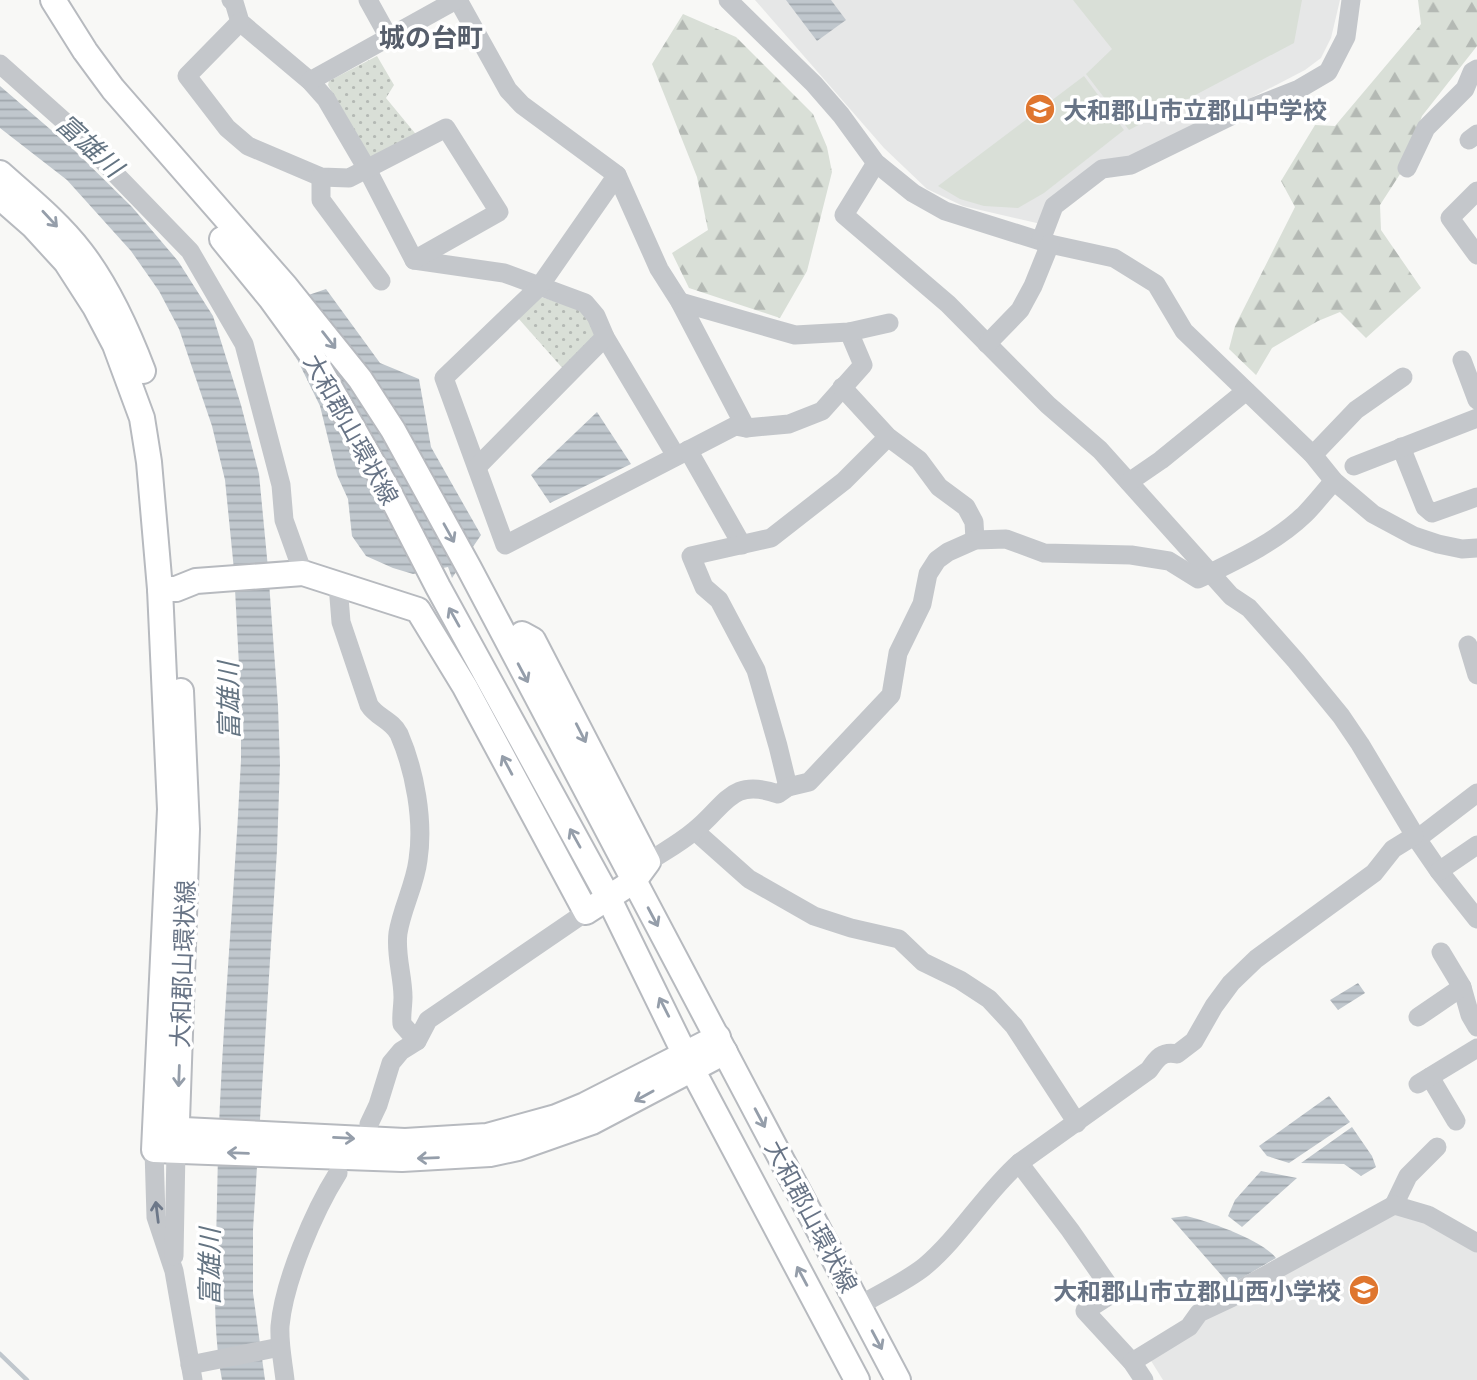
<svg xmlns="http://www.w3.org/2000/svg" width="1477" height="1380" font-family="Lato,'Noto Sans JP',sans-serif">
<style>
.built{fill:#e6e7e7}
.grass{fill:#d9dfd7}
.forest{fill:url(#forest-firs)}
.park{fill:url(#park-dots)}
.water{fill:url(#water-rules)}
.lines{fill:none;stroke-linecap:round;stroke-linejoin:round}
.stream{stroke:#c0c7cd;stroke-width:4.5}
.major-casing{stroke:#b7babf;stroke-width:28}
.minor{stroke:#c4c7cb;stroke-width:19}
.major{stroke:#fff;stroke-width:24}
.oneway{stroke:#959eaa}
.oneway2{stroke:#6d7889}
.labels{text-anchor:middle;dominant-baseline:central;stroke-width:7;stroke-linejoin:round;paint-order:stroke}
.poi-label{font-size:24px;font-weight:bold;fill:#687486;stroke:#fff;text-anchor:start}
.street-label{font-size:24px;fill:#687486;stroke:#fff}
.neighbourhood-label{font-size:26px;font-weight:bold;fill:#565e6b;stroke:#fff}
.water-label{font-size:26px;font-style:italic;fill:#647482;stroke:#fff}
</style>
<defs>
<pattern id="forest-firs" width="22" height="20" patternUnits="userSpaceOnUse" patternTransform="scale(1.75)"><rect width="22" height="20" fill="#d9dfd7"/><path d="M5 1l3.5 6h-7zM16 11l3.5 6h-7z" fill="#b4b9b4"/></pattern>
<pattern id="park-dots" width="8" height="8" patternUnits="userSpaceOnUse" patternTransform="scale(1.75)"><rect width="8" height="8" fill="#d9dfd7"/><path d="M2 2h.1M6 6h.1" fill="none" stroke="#b4b9b4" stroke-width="1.8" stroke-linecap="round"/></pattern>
<pattern id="water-rules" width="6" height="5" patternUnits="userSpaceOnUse" patternTransform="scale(1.75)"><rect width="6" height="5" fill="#c0c7cd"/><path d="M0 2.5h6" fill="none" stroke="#a0a6ac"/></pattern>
</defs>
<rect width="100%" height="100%" fill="#f8f8f6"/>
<g class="built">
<path d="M755,0H1340L1331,38L1321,58L1305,70L1170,140L1129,158L1041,224L963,206L927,189L884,148Z"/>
<path d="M1396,1212L1429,1219L1477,1248V1380H1163L1148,1356L1236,1300Z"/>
</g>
<g class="grass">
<path d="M1073,0H1302L1294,43L1129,130L1086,74L1112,49Z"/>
<path d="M1084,76L1124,130L1044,193L1018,208L984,206L960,199L938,186Z"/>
</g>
<g class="forest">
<path d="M1418,0H1477V46L1422,116L1402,171L1380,205L1381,230L1421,288L1366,338L1340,312L1318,321L1272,348L1256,375L1229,349L1235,326L1295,207L1281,181L1315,125L1335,126L1421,24Z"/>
<path d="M683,14L736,37L813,114L827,147L832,172L807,271L780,318L689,288L672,253L708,230L697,177L652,64Z"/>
</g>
<g class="park">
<path d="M377,56L394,85L386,98L419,138L372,158L366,155L328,85L329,81Z"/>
<path d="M538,296L588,312L594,325L595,342L565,371L518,318Z"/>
</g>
<g class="water">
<path d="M786,0H831L846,20L817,41Z"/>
<path d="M0,86L72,148L132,207L178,261L213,316L241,405L259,474L268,568L278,706L280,764L277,850L253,1230V1293L265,1380H222C211,1320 216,1261 217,1200C219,1053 234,907 241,760V704L234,570L225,480L212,426L179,329L159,291L131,251L67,180L0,128Z"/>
<path d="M326,289L380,363L419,379L431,447L481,535L452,578L448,567L413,574L393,568L366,556L352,536L348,499L337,475L320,406L298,361L265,310Z"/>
<path d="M597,412L631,464L550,503L531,475Z"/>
<path d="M1358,983L1365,993L1338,1010L1330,1000Z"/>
<path d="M1329,1096L1350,1122L1289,1163L1267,1156L1259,1146Z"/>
<path d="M1352,1127L1372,1156L1376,1167L1361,1176L1344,1164L1301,1163Z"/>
<path d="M1261,1171L1297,1178L1242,1227L1228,1216L1235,1200Z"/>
<path d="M1186,1216C1208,1221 1262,1240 1276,1258L1230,1285L1171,1218Z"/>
</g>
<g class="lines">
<path class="stream" d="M0,1354L27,1380"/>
<g class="major-casing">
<g id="major">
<path d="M53,0L85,51L113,89L286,287L360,379L393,430L469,568L898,1380"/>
<path d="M0,173C28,198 58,222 81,252C108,287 127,329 143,371"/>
<path d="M0,197L33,226L66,262L95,307L115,345L142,418L149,462L160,589L170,809L154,1150L402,1159L490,1154L518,1148L592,1122L725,1052"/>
<path d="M222,239L271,299L311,354L388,490L438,587L608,897L692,1069L857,1380"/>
<path d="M160,589H176L196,581L303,573L418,610L465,687L586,912L634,881L648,862L533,640L522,634"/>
<path d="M163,1129L405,1141L487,1136L556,1117L585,1105L718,1037"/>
<path d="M176,1150L187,829L181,691"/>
</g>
</g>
<g class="minor">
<path d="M231,0L234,2L240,22L310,81L326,99L367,169L414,260L504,273L585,303L596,316L605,337L676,456"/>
<path d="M368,0L388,36"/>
<path d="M458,0L508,90L522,105L617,175L659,269L680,302L746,428"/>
<path d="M728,0L814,84L841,115L876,163L913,193L945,211L1050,244L1114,258L1156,284L1184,331L1313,455L1334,481L1373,514L1414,536L1438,544L1462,549L1477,548"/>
<path d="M240,22L187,76L227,128L248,146L321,177L349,178L446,128L499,212L414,260"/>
<path d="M0,64L65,122L190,251L244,344L281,485L284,520L303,573"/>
<path d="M310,81L456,0"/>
<path d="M1469,140L1477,134"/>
<path d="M876,163L844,215L948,304L1048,405L1100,450L1231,596L1249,608L1296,661L1341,716L1360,744L1417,839L1439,871L1477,919"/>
<path d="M1407,168L1426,128L1465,89L1472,72L1477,69"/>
<path d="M617,175L539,287L444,378L505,545L735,426L746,428L789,424L822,411L863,365L849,332"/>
<path d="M321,177V200L381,281"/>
<path d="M1477,191L1450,218L1477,255"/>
<path d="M1041,240L1054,206L1102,169L1131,165L1231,116L1299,89L1328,72L1346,37L1351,0"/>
<path d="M680,302L795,335L849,332L889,323"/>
<path d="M987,344L1020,310L1033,286L1050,244"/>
<path d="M1462,360L1477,400"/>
<path d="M842,387L888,437L919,460L939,487L966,507L974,522L975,540"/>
<path d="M1401,447L1425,507L1432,513L1477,497"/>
<path d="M688,450L742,545"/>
<path d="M1313,455L1356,410L1403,377"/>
<path d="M1354,466L1477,418"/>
<path d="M477,467L605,337"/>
<path d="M1129,482L1161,460L1246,391"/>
<path d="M338,585L341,622L369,705C376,717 392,720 399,734C415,771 424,821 418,860C415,885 402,908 398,933C395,954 403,976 403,997C403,1006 401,1015 402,1024L417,1041"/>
<path d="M1468,645L1477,675"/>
<path d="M788,787L778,746L756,670L719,600L704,587L691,556L771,538L844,481L888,437"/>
<path d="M695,831L749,879L814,916L851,928L899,939L923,962L960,980L989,999L1014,1026L1077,1123"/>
<path d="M1417,839L1477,793"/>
<path d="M648,862C663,852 680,843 694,831C726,806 730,777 778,794L788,787L809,782L891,695L898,653L922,604L928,574L937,560L948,552L975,540L1006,539L1044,553L1131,555L1169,561L1198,579C1235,561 1275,543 1305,514C1315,504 1324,492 1334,481"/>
<path d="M1439,871L1477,845"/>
<path d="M1441,952L1462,987L1470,1015L1477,1027"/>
<path d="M1418,1017L1462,987"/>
<path d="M1430,1077L1456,1121"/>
<path d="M1418,1084L1477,1048"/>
<path d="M369,1124L378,1105L391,1063L401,1051L417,1041L428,1020L586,912"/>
<path d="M154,1150L156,1217L174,1271L193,1380"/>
<path d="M1019,1163L1070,1230L1111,1289L1107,1297L1085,1311L1132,1362L1144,1380"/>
<path d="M1394,1205L1408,1176L1437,1147"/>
<path d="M174,1256L176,1150"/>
<path d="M859,1306C880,1293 905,1282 924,1267C960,1237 984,1194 1019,1163L1149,1070C1157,1058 1162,1051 1177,1054L1194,1041L1214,1006L1231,983L1256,959L1374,873L1393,849L1414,836"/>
<path d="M1132,1362L1189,1327L1199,1313L1231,1298L1248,1285L1394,1205L1428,1215L1477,1243"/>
<path d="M190,1365L280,1347"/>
<path d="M285,1380C283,1362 279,1344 280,1326C284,1281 314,1211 338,1173"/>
</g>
<use href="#major" class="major"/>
</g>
<defs><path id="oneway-shaft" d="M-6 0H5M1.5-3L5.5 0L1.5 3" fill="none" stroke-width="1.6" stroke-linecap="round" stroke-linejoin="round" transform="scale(1.75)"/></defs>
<g class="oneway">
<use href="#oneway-shaft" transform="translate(50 219) rotate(47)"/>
<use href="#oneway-shaft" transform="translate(329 340) rotate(52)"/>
<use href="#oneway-shaft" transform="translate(449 533) rotate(61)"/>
<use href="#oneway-shaft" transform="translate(454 617) rotate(-119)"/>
<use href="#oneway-shaft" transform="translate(523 673) rotate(62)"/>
<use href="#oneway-shaft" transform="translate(581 733) rotate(63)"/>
<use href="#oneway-shaft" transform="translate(507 765) rotate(-118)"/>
<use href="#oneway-shaft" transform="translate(575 838) rotate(-119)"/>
<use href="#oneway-shaft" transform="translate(653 917) rotate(62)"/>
<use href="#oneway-shaft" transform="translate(664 1007) rotate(-117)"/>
<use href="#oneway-shaft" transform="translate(179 1076) rotate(92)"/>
<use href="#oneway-shaft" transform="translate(644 1096) rotate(151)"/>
<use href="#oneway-shaft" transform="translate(760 1118) rotate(62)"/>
<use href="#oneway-shaft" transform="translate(344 1138) rotate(3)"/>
<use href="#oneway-shaft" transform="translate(238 1153) rotate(-178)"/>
<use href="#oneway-shaft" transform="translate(428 1158) rotate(178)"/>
<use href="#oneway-shaft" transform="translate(802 1276) rotate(-118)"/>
<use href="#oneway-shaft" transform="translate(877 1340) rotate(62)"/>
</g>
<use class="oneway2" href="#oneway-shaft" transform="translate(157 1212) rotate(-97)"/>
<defs>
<g id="school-disc" transform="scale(1.575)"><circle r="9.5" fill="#df762f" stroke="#fff"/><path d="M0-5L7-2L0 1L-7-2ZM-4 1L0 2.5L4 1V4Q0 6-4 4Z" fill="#fff"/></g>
</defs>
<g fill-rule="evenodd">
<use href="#school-disc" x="1040" y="109"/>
<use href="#school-disc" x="1364" y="1290"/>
</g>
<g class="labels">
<g class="poi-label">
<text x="1063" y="109">大和郡山市立郡山中学校</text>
<text x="1341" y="1290" text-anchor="end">大和郡山市立郡山西小学校</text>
</g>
<g class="street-label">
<text transform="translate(352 429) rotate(61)">大和郡山環状線</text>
<text transform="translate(182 964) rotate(-88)">大和郡山環状線</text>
<text transform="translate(812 1216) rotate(62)">大和郡山環状線</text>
</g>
<g class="neighbourhood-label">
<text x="431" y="37">城の台町</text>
</g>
<g class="water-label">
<text transform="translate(90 145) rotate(42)">富雄川</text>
<text transform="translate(228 701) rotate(-91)">富雄川</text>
<text transform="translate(209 1267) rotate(-90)">富雄川</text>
</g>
</g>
</svg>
